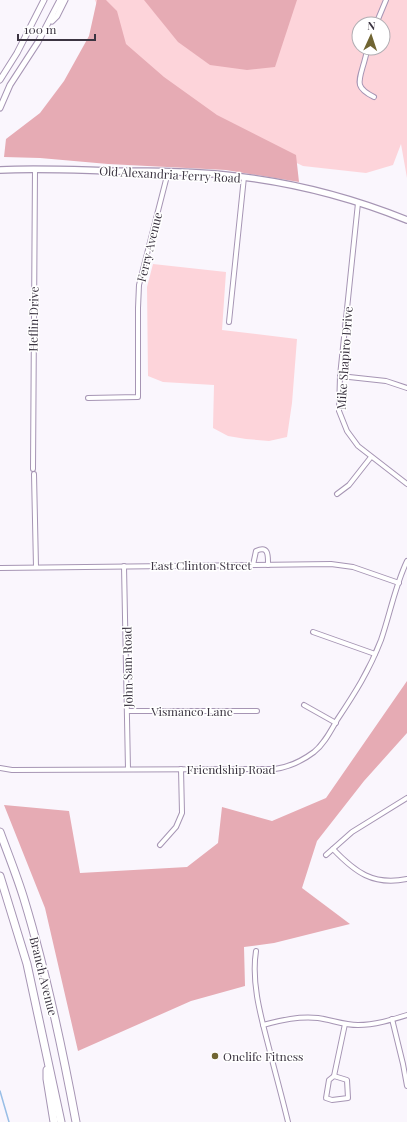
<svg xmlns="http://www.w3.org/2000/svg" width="407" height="1122" font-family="'Playfair Display',serif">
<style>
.green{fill:#fdd4da;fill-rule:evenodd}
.forest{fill:#e6abb4}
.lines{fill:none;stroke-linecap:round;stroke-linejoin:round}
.stream{stroke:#98bee6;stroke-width:1.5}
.minor-casing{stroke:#a695b4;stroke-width:6}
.tertiary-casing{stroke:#a695b4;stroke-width:7}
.secondary-casing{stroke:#a695b4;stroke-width:8}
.motorway-casing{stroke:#a695b4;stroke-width:9}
.minor{stroke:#fff;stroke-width:4}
.tertiary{stroke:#fff;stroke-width:5}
.secondary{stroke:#fff;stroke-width:5.5}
.motorway{stroke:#fff;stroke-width:7}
.poi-dot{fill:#706532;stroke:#fff;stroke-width:1.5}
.labels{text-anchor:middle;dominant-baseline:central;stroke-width:3;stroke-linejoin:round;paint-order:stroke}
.street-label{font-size:12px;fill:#3b3441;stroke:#fff}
.poi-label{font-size:12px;fill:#3b3441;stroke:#fff;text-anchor:start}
</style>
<rect width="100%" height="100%" fill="#faf6fd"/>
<g class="green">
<path d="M95,0H407V178L401,144L393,165L366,173L303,166L229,131L108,33ZM359,24H383V48H359Z"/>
<path d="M153,264L226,272L222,330L297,339L292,403L287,437L269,441L246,439L228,436L213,428L214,385L163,382L148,376L147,287Z"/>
</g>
<g class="forest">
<path d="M97,0H106L117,11L126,44L164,77L217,115L296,155L299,182L226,170L108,164L40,158L4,157L6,139L40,113L64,81L89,36Z"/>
<path d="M144,0H297L275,67L247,70L210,65L178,42Z"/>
<path d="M407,681V733L364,781L317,841L302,888L350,924L274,943L244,947L245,986L191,1001L78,1051L45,908L4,805L69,811L80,873L187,867L218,843L222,807L272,821L326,798Z"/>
</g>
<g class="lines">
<path class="stream" d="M0,1091L9,1122"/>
<g class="minor-casing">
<g id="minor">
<path d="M376,24L386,0"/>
<path d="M368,48C366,54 365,60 363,66C358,83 356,88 374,97"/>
<path d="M358,203L340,376L339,411L347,431L358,446L407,484"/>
<path d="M229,322L244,177"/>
<path d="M340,376L386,381L407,388"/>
<path d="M88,398L138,397V308L139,285L168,172"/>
<path d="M33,469L35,169"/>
<path d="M34,474L36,567"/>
<path d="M337,494L349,485L371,457"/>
<path d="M253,565L256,551C269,545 268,556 268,565"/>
<path d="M124,566L128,769"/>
<path d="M0,568L331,564L353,567L399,583"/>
<path d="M313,632L375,654"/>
<path d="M304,705L336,723"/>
<path d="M128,711H257"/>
<path d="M0,768L12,770L275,769C289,767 302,761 314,752C324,744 330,732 337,720C355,693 369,671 381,640C390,614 395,586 407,561"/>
<path d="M160,845L176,827L182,813L181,769"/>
<path d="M333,849C355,872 373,886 407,879"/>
<path d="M326,855L352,832L407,798"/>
<path d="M256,951C251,983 261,1017 269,1048C275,1072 282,1097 288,1122"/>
<path d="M392,1019L403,1064L407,1086"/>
<path d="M263,1025C282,1020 299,1016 318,1018C332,1020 344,1025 358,1025C375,1025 391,1020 407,1015"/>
<path d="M334,1076L347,1080L348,1098L332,1100L326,1098L329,1080Z"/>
<path d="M334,1076L345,1024"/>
</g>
</g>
<g class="tertiary-casing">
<g id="tertiary">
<path d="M52,21L57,16L65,0"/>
<path d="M0,80L17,53L44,0"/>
<path d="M0,108L10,85L38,42L60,0"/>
</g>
</g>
<g class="secondary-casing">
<path id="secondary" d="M0,170C37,168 75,170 112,171C150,171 188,171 225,175C286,181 350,197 407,220"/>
</g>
<g class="motorway-casing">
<g id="motorway">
<path d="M0,832C8,854 17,876 24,899C46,971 62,1047 76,1122"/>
<path d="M0,876L27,964L61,1122"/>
<path d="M47,1070V1079L54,1122"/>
</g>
</g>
<use href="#minor" class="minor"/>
<use href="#tertiary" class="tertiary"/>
<use href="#secondary" class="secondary"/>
<use href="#motorway" class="motorway"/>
</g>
<circle class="poi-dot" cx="215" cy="1056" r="4"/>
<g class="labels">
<g class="street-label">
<text transform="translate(170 174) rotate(3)">Old Alexandria Ferry Road</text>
<text transform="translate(149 247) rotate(-76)">Ferry Avenue</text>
<text transform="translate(33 319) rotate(-89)">Heflin Drive</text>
<text transform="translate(344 358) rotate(-86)">Mike Shapiro Drive</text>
<text x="201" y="565">East Clinton Street</text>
<text transform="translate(127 667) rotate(-91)">John Sam Road</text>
<text x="192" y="711">Vismanco Lane</text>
<text x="231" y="769">Friendship Road</text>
<text transform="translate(44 976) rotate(76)">Branch Avenue</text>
</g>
<g class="poi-label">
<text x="223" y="1056">Onelife Fitness</text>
</g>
</g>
<g transform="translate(371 36) rotate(3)"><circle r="19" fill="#ffffff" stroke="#b1aeb3"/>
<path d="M0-3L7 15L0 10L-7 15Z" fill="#706532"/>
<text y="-6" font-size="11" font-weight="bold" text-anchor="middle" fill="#3b3441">N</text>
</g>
<path d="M18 34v6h77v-6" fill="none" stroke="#3b3441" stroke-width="2"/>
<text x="24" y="34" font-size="12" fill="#3b3441" stroke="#ffffff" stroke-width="3" paint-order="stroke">100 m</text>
</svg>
